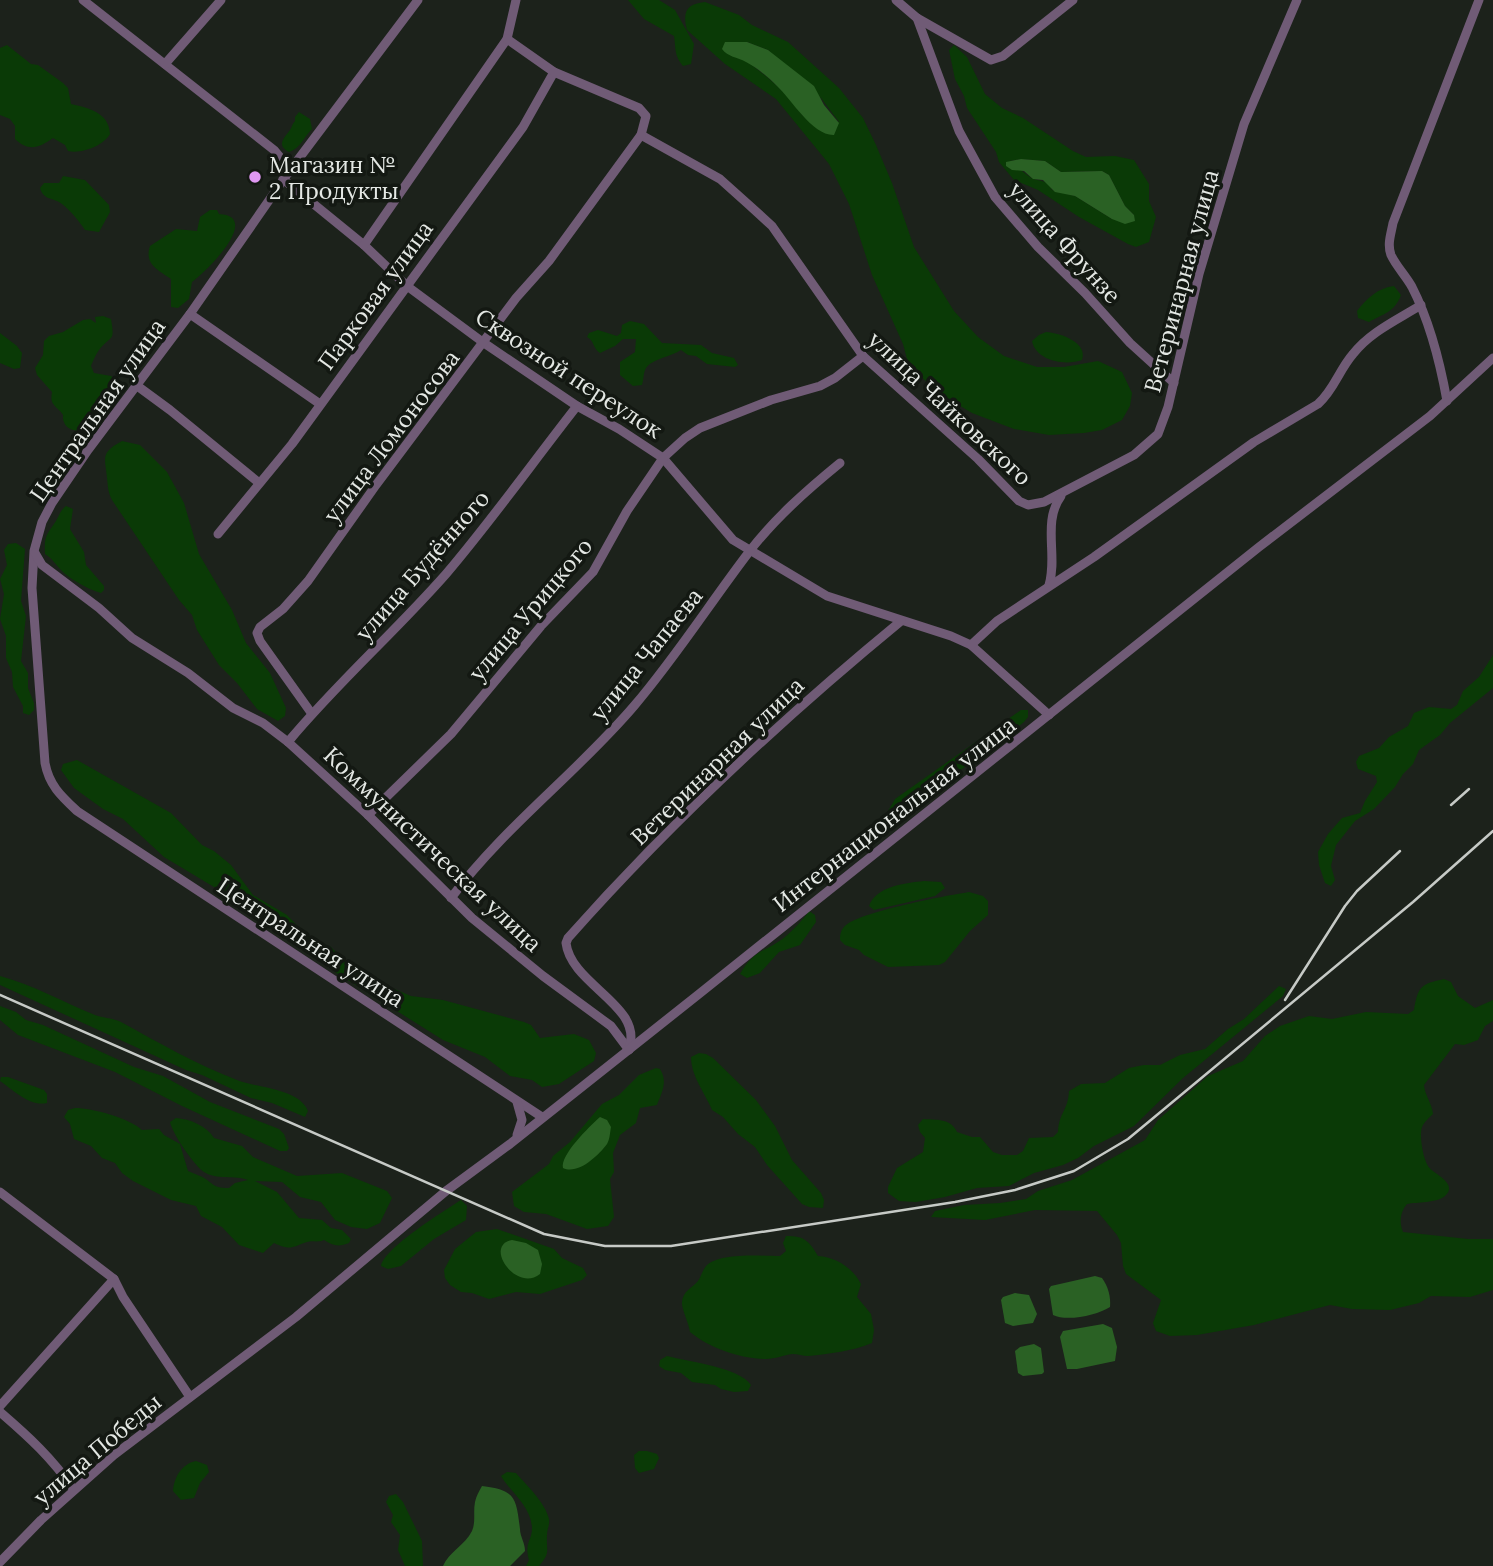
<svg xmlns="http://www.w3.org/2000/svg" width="1493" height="1566" font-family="Lora,serif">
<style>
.green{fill:#0a3a06;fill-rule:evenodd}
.water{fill:#2a6124}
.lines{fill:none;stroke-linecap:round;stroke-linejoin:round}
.minor{stroke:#705b76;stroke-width:9}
.rail{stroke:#c6cac6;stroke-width:2.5}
.poi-dot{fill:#df98f1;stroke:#131812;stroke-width:2.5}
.labels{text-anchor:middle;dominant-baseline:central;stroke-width:7;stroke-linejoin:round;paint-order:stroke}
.poi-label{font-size:23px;fill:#e4e8e4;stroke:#131812;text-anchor:start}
.street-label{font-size:23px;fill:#e4e8e4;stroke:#131812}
</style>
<rect width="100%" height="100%" fill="#1c221b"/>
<g class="green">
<path d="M628,0H659L675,10L694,44L691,64L683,66C674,55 676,49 674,36L644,19Z"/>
<path d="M705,2L739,15L752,25L788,42L839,88L863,118L876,145L892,183L914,247L954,311L978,337L1004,356L1037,367H1064L1098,361L1122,372L1132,393L1130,406L1122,420L1102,430L1084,433L1049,435L1014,429L972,413L947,398L921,377L907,359L903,344L872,275L849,204L829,164L776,99L725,64L687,30C682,11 687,4 705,2ZM747,42L768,50L821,98L839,122L803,116C784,86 751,66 725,43Z"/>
<path d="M7,45L31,64L38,65L63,83L68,88L71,104C88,108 109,112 110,134C103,146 82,154 68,151L65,145L53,138C39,148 29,152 15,139V126L10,119L0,115V48Z"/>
<path d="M954,45L967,57L985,94L1002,108L1023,118L1073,151L1086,157L1115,156L1134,160L1149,184V201L1156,217L1149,242L1136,247L1128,244L1079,217L1038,190L1014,180L999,162L996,152L967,108L964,96L955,79L949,50ZM1021,159L1045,161L1061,172L1102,171L1109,175L1125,206L1134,215L1112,219L1075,196L1052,190C1047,180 1043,182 1034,179C1026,176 1017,166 1010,161Z"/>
<path d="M299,112L310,119L312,129C303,138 301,148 289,152C276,145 284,138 290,130C292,127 292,124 295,121V117Z"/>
<path d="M63,176L85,180L109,205L110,212L99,232L85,230C79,221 71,211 62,204C53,197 44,201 40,188L44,183H59Z"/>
<path d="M210,210H217L219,214C263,216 205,273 192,282L189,299L178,308L171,307V279C158,270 144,264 150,246L176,229L197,231L200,217Z"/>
<path d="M1394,286L1401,295C1395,312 1383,314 1369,322L1358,318L1357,311C1367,298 1378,288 1394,286Z"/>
<path d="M103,316L111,319C115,343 112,334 99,350C96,354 93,361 91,366L94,373L111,376L117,380L111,392L112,408L96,421L94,428C85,432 67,433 64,422C61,414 66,418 60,411C53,404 50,403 52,392L37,375L35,368L43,355L44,341L49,336L63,332L83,320L90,319L96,323L95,317Z"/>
<path d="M630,321L644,324L662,343L701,345L712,353L734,358L738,365L735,367L707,364L696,356L688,355L681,350C670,357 652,359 646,368C643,373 644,379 642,385L633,386L620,375V362L635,352L636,339H623L615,346L600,353C593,349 594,340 587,337L589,333L598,330L617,336L621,333L622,325Z"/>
<path d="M1046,332C1060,333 1088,342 1082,360C1065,366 1036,361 1032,341L1039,335Z"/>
<path d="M0,333L17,346L22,353L20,368L14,369L0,363Z"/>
<path d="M122,441L140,445L167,472L184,503L199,554L232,610L246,643L270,673L286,708L285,716L278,721L257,709L237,683L219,665L197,630L192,615L179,600L112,500C108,492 108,487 107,478C105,457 100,453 122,441Z"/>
<path d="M66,506L73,509L70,529L84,552L86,565L104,586V590L101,593C90,590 69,579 61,570C56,565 52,558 45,554C44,536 46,536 56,521C60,514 60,511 66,506Z"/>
<path d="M16,543L25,549L21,601L26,616L21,661L28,673V688L34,703V710L29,715L23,713V706L13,687L12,672L6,658V636L0,619L4,594L0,579L7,565L4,550L8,544Z"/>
<path d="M1493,655V688L1450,723L1440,735L1419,750L1413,764L1403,774L1395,787L1374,809L1355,821L1336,845L1331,866L1335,880L1331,886L1325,883L1319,865L1318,852L1328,834L1342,818L1360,813L1365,801L1377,782L1376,776L1358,769L1356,762L1359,756L1379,748L1389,737L1408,726L1414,713L1429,707L1451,709L1457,705L1463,691L1479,677Z"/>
<path d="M1021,710H1028V717L1024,722L968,765L932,789L914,811L895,820L889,817L888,811L895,799Z"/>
<path d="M77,760L171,813L202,845L214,851L231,865L253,895L287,915L309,938L331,947L348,965L369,978L411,996L443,1000L524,1022L531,1025L540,1038L574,1034L589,1040L596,1053L594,1061L559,1084L542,1087L532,1080L510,1076L485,1057L443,1040L335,972L320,958L302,948L282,928L164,857L123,819L103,809L74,788L61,770L63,764Z"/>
<path d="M924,881L941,882L945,888L935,896L874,910L869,906C876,886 906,883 924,881Z"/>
<path d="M969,892L983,896L988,901V915L970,931L945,962L939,965L888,967L864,955L859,950L845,945L840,940C840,934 841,929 846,925C864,911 944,896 969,892Z"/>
<path d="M809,911L815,915L816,922L800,945L779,952L760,973L747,978L740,974C754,949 766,952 785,937C793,930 803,920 809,911Z"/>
<path d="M0,976C33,985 63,1002 95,1015C103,1018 113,1018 121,1022C159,1043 196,1064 237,1080C256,1088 299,1088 308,1111L305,1117L272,1103L251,1098L202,1075L186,1070L0,985Z"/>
<path d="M1444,979L1451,982L1458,996L1475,1008L1493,1000V1021L1485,1026L1478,1040L1464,1045L1455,1044L1424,1085C1425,1096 1432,1103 1433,1114C1429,1118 1424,1122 1422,1127C1419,1136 1423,1158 1428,1166C1433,1174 1459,1183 1445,1196C1437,1203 1417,1202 1407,1204C1400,1212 1399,1222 1403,1232L1468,1239H1493V1290L1470,1297L1431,1296L1419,1303L1390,1310L1352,1309L1330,1305L1254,1325L1197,1335L1170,1336L1156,1331L1153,1323L1161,1300L1126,1274L1123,1266L1121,1243L1117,1235L1097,1211L1035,1210L985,1220L931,1217L935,1211L964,1205L1000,1203L1026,1199L1038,1191L1072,1180L1145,1140L1158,1120L1208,1076L1243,1061L1265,1036L1280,1026L1309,1016L1332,1019L1366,1012L1408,1014L1414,1010C1418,986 1421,984 1444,979Z"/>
<path d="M1279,986L1286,989L1283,996L1183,1078L1134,1126L1094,1146L1078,1158L1063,1165L1034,1173L1009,1186L977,1188L945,1197L916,1202L899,1201L888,1193V1187L897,1168L923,1152L925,1138L920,1132L918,1125L923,1119C936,1120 951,1118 957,1132L972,1137H980L993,1152L1002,1155H1017L1023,1151L1029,1138L1053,1137L1058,1132C1059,1112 1068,1111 1069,1091L1081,1084L1105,1083L1129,1068L1144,1065H1160L1180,1055L1205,1049L1228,1029L1244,1019Z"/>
<path d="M0,1006L16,1012L26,1020L43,1025L134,1067L163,1076L210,1102L279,1129L284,1134L289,1148L287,1151H280L182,1106L115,1072L18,1035L0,1020Z"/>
<path d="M699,1053L706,1054L713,1058L756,1100L775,1126L792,1160L821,1193L824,1200L823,1208L809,1207L802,1204L767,1165L755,1147L738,1134L723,1117L712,1110C705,1093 691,1076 691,1057Z"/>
<path d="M656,1068L660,1069C668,1082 662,1092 657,1105L640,1108L636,1123L620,1135L613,1153L614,1172L610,1179L614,1217L608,1226L587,1229L546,1214L524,1212L514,1206L512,1192L549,1164L553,1156L570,1142L602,1104L619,1095L639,1075Z"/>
<path d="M1,1077H8L44,1090L47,1094V1103C30,1107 13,1090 0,1081Z"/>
<path d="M75,1108C92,1108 129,1118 142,1130L159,1129L164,1135L180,1144L188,1171C192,1173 196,1174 200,1176C214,1182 210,1188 229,1188L235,1183L248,1180C235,1175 216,1180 204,1172C194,1165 173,1135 170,1122L176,1118C190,1119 207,1126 214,1138L242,1146L253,1157L297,1176L342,1173L387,1191L392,1198L380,1223L367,1229L351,1227L335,1220L321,1202L300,1197L282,1182L255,1181L277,1192L299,1218L322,1220L331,1228L342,1230L351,1239L349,1243C339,1247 333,1246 324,1240C317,1243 312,1240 307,1242C292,1247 291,1251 274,1243L263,1253L239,1245L222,1227L201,1216L196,1206L171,1200L133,1181L122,1173L115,1163L102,1158L91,1146L74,1139L70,1124L64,1117L68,1110Z"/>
<path d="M461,1200L467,1206L466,1220L434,1239L401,1266L388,1269L381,1266C384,1248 444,1211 461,1200Z"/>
<path d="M497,1229L554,1249L562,1258L583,1268L587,1275L582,1280L540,1294L516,1292L489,1299L472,1293L461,1292L450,1285L445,1278L444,1270L455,1249L476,1232Z"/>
<path d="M786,1236C805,1236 809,1241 818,1256C836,1257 853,1268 861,1284L857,1297L871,1314L874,1330L872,1343C853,1351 829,1354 808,1356C803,1356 798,1354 792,1354C784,1355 775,1359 766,1359C741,1359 709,1348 690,1332C689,1323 681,1308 682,1302C683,1291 692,1288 698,1281C701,1277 702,1271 706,1266C719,1252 762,1256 780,1256L786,1251L783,1243Z"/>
<path d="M667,1356C689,1362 739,1367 751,1385L748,1391L734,1392L721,1389L715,1385L692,1382L681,1373L665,1370L659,1366L660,1360Z"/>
<path d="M639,1451H647L657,1454L659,1458L654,1469L639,1473L635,1468L634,1455Z"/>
<path d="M196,1461L207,1465L209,1472L200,1483L194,1498L181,1500L173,1491C174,1478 181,1464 196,1461Z"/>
<path d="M507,1472L516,1473C527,1486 545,1502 549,1519C550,1525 547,1529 547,1535C546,1552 551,1552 539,1566H526L529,1560C524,1542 532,1541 532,1528C531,1506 511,1493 501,1476Z"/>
<path d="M396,1494L403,1502L422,1541L423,1566H405L398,1550L400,1535L391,1522L393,1515L386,1502L389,1496Z"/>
</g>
<g class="water">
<path d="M725,42H747L768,50L814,86L824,105L839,123L834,135C813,136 791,99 777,86C768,77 756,67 746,62C737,57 728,57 722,49Z"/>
<path d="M1021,159L1045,161L1061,172L1102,171L1109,175L1125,206L1134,215L1135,221L1125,224L1112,219L1075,196L1055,192L1043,180L1033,179L1024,171L1012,170L1006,166V162Z"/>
<path d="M600,1117L607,1120L611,1127C610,1132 610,1139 607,1144C598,1156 578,1175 563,1168C560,1155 589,1127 600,1117Z"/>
<path d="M512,1240L526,1243L538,1250L542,1264L540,1274C516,1293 483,1245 512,1240Z"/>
<path d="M1095,1276L1102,1278C1108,1286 1111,1297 1110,1307C1098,1315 1067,1322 1053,1315L1049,1289L1051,1286Z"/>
<path d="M1015,1293L1029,1295L1037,1314L1033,1323L1013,1326L1005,1323L1001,1300L1003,1297Z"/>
<path d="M1103,1324L1112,1328L1117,1347L1115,1361L1077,1369H1067L1060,1337L1063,1331Z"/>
<path d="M1034,1344L1041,1348L1044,1372L1042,1374L1023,1376L1018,1373L1015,1351L1020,1347Z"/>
<path d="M482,1486C516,1490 516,1498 520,1529C520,1537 525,1542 525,1551L510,1566H443C449,1552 465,1545 472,1531C476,1522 473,1512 475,1502C476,1497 479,1491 482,1486Z"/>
</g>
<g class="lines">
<g class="minor">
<path d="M83,0L274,150L284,162L288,173"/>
<path d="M418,0L288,173L190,314L88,450L52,503L42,522L34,551L32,588L45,763C49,785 61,796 77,811L542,1117"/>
<path d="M896,0L917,18L959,131L995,197L1038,247L1085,293L1130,343L1174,383"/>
<path d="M917,18L991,60L1003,56L1073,0"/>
<path d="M165,64L221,0"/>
<path d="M641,135L720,179L749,205L772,226L863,356L978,459L1019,501L1028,505L1044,502L1134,455L1158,434L1168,407L1199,274L1244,124L1297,0"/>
<path d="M283,179L364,245L407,286L484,343L577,406L619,429L663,458L733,540L827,596L951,636L971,645L1049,715"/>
<path d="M364,245L507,39L516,0"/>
<path d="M190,314L320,404"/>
<path d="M136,385L170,410L258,482"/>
<path d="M1447,401C1440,362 1430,322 1412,287C1406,276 1396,266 1391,255C1387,244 1391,234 1393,223L1479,0"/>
<path d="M218,534L292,444L407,286L523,127L554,72"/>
<path d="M35,553L42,565L99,608L132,638L188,673L233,708L263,723L288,742L368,815L472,918L543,976L611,1026L629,1050"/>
<path d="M1049,585C1058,556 1042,522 1061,496"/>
<path d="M971,645L997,621L1094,557L1254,442L1318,404C1334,390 1339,370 1353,354C1370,332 1397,320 1421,305"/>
<path d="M312,714L260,641L257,633L260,627L283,609L308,581L376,485L516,298L549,261L641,135L646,116L639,108L554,72L507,39"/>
<path d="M288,742C337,683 395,632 446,574C492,520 533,462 577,406"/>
<path d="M368,815L451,734L541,626L593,572L627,511L663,458L685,438L700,428L771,400L820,386L835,378L863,356"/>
<path d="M451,898C504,827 577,773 634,706C676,657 710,603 749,552C775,518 807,490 840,463"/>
<path d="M629,1048C644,1006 571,985 566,943L568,938C669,824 783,718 901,621"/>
<path d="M517,1102L522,1120L517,1135"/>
<path d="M0,1192L114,1279L123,1297L190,1397"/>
<path d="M0,1406L114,1279"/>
<path d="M0,1412C29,1437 52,1458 74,1490"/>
<path d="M0,1562L41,1520L114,1455L296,1317L446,1191L510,1144L699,994L1259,547L1430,416L1493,358"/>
</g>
<g class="rail">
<path d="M1451,805L1469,789"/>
<path d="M0,995L544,1234L605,1246H671L955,1202L1015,1190L1074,1171L1128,1139L1413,902L1493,831"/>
<path d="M1285,1000L1345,906L1357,891L1400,851"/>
</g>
</g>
<circle class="poi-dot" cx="255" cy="177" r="7"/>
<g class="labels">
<g class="poi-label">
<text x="269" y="164">Магазин №<tspan x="269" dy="26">2 Продукты</tspan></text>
</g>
<g class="street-label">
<text transform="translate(1065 242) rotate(48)">улица Фрунзе</text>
<text transform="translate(1181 281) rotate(-75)">Ветеринарная улица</text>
<text transform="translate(375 295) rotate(-54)">Парковая улица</text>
<text transform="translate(569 373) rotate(33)">Сквозной переулок</text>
<text transform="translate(950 408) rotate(43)">улица Чайковского</text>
<text transform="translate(97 410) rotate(-55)">Центральная улица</text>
<text transform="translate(391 436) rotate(-53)">улица Ломоносова</text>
<text transform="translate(422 565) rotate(-49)">улица Будённого</text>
<text transform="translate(530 609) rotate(-50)">улица Урицкого</text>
<text transform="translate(646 654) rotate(-51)">улица Чапаева</text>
<text transform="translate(717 761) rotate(-44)">Ветеринарная улица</text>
<text transform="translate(894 814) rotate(-38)">Интернациональная улица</text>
<text transform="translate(433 849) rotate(43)">Коммунистическая улица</text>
<text transform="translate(311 942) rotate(33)">Центральная улица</text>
<text transform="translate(97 1449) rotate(-40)">улица Победы</text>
</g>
</g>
</svg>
